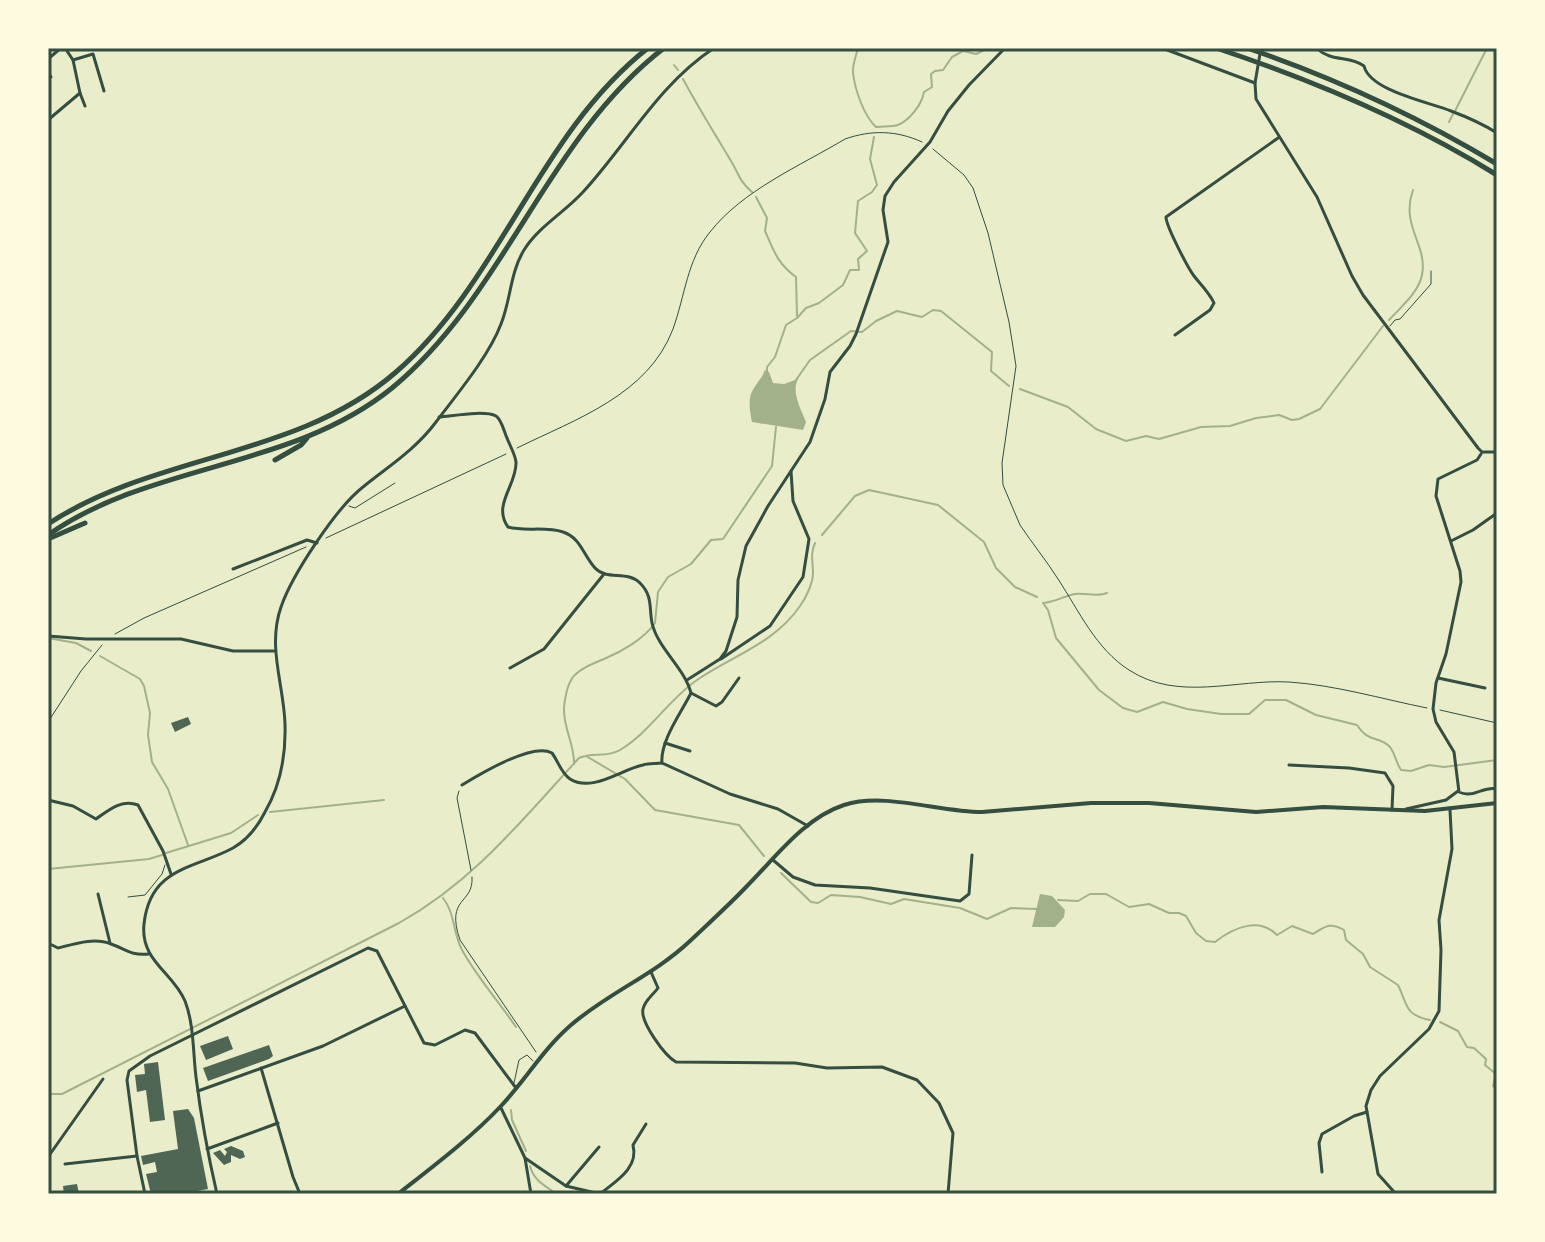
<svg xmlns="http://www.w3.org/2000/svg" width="1545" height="1242" font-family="'Golos Text',sans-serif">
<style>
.water{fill:#a3b18a}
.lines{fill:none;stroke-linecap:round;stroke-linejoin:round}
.stream{stroke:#a3b18a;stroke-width:2}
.building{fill:#4f6655}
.path{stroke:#344e41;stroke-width:1}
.service{stroke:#344e41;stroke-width:1}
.minor{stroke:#344e41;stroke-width:3}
.tertiary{stroke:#344e41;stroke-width:3}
.primary{stroke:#344e41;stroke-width:4}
.motorway{stroke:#344e41;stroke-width:5}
.neatline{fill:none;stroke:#344e41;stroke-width:3}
</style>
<rect width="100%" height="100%" fill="#e9edc9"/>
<g class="water">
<path d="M765,370L769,372L773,383L784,384L798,379C791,392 801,409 806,422L803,430L752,422C750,411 747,398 754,388C758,381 762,378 765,370Z"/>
<path d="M1040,894L1052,896L1065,910L1064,917L1055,927H1032Z"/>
</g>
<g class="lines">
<g class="stream">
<path d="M858,48C856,56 852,66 853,73C855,90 864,116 876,127C883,126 892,127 898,125C910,120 922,104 924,92L932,87L931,74L935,71L943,70L952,57L963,51L976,54L989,48"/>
<path d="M674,65L678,70"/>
<path d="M683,79C698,107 715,134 731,161C739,174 739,181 752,192"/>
<path d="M1455,111L1487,48"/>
<path d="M1449,122L1453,114"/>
<path d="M756,197L767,218L765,231C774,251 777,263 796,277L797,316"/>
<path d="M1389,320C1400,308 1419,292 1422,275C1428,245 1400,226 1413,190"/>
<path d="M767,372V367L775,357L786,325L797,318L806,308L819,303L843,285L850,270H859L858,259L867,251L855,233L858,201L872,192L877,185L870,159L874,137"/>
<path d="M796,380L810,360L851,331L862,332L876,321L897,311L922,317L933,310L941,311L992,352L991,371L1009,386"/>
<path d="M1020,389L1068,407L1096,429L1126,441L1146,436L1159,439L1201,427L1230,426L1256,418L1279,415L1292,420L1299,419L1320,409L1383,326"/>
<path d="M822,535L855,496L869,490L938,505L984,542L996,568L1015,587L1037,597"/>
<path d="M1107,593C1097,597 1087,593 1075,594C1064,596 1055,602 1043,603L1048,610L1056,638L1099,690L1123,708L1137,712L1163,702L1187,709L1221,714H1249L1265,700H1286L1316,715L1357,725C1370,744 1377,735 1389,746C1395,752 1396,763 1401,770L1411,771L1429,765L1444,767L1497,760"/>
<path d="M48,638L76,643L91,651"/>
<path d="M100,656L140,679L144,686L150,713L148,735L152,762L168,789L188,845"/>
<path d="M586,756L625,779L655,810L739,825L764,856"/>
<path d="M574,764C575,745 563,728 564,708C567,675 575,671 604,659C621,652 644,639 655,623L658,592L668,577L691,564L711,540L723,539L772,466L776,427"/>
<path d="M270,812L384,800"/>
<path d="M166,853L231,833L258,815"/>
<path d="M48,869L149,859L162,855"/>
<path d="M781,873L811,902L818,903L831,895L860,897L891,904L904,899L960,908L987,919L1011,908L1038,909"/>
<path d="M443,898C455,913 453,933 462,950C477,977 499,1002 516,1027"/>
<path d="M1058,900L1078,901L1090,894H1106L1129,907L1149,904L1169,913H1179L1186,916L1196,933L1206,941L1215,942C1234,927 1259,917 1277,935L1292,926L1313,934C1326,926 1330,922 1344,930L1346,940L1363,954L1370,967L1398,985C1408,1005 1404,1015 1430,1020"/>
<path d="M1440,1022L1458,1031L1467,1047L1474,1048L1486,1059L1485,1065L1496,1074L1493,1086L1497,1088"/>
<path d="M48,1094H62L399,923C474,881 522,820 579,758C592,752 607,758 620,750C650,732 668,700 697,680C732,656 775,643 800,606C806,598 813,583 813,573C813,562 810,554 815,543"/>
<path d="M511,1110L512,1120L526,1151"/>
<path d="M530,1166C534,1181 545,1186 557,1194"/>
</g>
</g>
<g class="building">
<path d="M188,717L191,724L175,732L171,723Z"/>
<path d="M228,1036L233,1049L206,1060L200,1046Z"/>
<path d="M269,1045L273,1056L269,1059L208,1081L203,1068Z"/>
<path d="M158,1062L165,1120L150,1122L146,1090L137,1092L135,1075L145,1074L144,1064Z"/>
<path d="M188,1109L194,1118L208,1189L192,1192V1194H151L146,1174L157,1172L155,1162L143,1165L141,1156L178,1149L173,1111Z"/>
<path d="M231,1146L243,1151L245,1157L240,1159L231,1155V1162L224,1165L213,1153L220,1150L225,1156L227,1152L224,1149Z"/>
<path d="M77,1184L79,1194H64L63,1186Z"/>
</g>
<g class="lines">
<g class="path">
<path d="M933,149L964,175L973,188L988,233L1009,322L1016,366L1002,463L1003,485L1020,525C1032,543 1046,560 1058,579C1079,611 1096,649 1129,670C1178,702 1236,679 1289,682C1335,685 1382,699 1427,708"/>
<path d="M517,448C576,419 648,395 673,329C685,296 687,260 710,232C743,190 800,166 845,139C871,130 896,130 922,142"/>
<path d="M326,538L506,454"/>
<path d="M115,634L144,618L306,547"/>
<path d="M1440,710L1497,723"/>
<path d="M48,722L81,671L102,645"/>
<path d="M459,791L457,798L471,870"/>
<path d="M472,877C474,905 445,896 460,940L536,1052"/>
</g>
<g class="service">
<path d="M1390,326L1395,320L1400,319L1431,284V271"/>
<path d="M349,506L355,508L395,483"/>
<path d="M128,897L145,895L162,874L165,865"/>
<path d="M514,1083L519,1060L527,1055L533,1061"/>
</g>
<g class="minor">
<path d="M1162,48L1255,83"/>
<path d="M1316,48C1333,63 1349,55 1364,66C1370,91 1429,102 1451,111C1467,117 1483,124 1497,133"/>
<path d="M48,59L61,48"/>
<path d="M73,60L93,54L104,91"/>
<path d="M48,73L51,77"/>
<path d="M80,93L85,106"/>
<path d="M48,120L80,93L73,60L65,48"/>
<path d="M1175,335L1210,310L1214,303C1209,292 1201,285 1194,276C1188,268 1166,226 1166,217L1278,138"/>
<path d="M439,417C453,416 484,410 496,416C502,420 504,432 507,438C510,446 515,454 516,462C517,485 492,505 508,527C525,532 545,526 563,532C581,538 583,555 595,568C607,581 627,570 640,583C653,596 649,608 652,623C658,649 684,667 691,693C681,713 660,741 662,763L730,794L778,809L808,826"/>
<path d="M1451,541L1473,530L1497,513"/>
<path d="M233,569L307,540L317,543"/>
<path d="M48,636L86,639H181L233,651H275"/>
<path d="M721,659L770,626L803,577L809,539L793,501L791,471"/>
<path d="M510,668L544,649L604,574"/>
<path d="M1438,678L1485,688"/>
<path d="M687,680L720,659L726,651L737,617L738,580L746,546L768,506L810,442L825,399L830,372L850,346L856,334L888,242L883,210L885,196L894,182L930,142L948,111L969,85L1005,48"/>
<path d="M691,693L716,706L722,702L739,678"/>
<path d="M665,743L690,751"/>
<path d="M1289,765L1349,768L1385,773L1393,786L1392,810"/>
<path d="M462,785C480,774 533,742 552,753C558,761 561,773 570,779C592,793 622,769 643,765C649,763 656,764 662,763"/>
<path d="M48,800L73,806L96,819C109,810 121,799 138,805L163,851L171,874"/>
<path d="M1406,809L1446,800L1458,791"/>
<path d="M773,860L793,877L815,885L870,888L960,901L969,894L972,855"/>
<path d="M98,894L110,943"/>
<path d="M48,939L50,944L58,948C74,944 94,937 111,944C126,949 130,956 149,954"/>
<path d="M651,972L658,988C653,995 645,1000 643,1009C640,1022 665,1056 676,1062L795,1063L827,1068L882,1067L917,1080L939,1103L953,1133L948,1194"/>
<path d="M261,1068L293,1177L300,1194"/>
<path d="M198,1091L323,1046L405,1006"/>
<path d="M501,1108L525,1158L531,1194"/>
<path d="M207,1149L278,1123"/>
<path d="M48,1157L103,1079"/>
<path d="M525,1158L566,1186L600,1194C616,1181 639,1168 633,1145L646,1124"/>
<path d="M65,1164L137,1156"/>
<path d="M1322,1172L1319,1143L1322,1134L1354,1116L1367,1112"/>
<path d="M566,1186L599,1147"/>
<path d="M145,1194L137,1156L127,1080L129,1071L150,1056L368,948L377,951L424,1043L435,1045L465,1030L475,1033L516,1088"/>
<path d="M1396,1194L1378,1174L1366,1106L1371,1090L1380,1076L1429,1029L1439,1011L1441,950L1439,920L1452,849L1450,810"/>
</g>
<g class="tertiary">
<path d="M1261,48L1255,83L1256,99L1317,197L1352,276L1363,295L1478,448L1482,452H1497"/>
<path d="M1481,454L1477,460L1438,479L1436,496L1460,571L1461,582L1446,654L1436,683L1433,709L1436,722L1454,752L1459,792C1474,799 1484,785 1497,789"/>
<path d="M217,1194C208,1155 201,1117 196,1077C193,1053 194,1024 185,1001C173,972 140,961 144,924C150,867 194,869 233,848C247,840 258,826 265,812C280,786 286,754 285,724C284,685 267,647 281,607C292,575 336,508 363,487C389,466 416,449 436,422C457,394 489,356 501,324C511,299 510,273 524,250C538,227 565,212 583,192C628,143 658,85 714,48"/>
</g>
<path class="primary" d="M398,1194C431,1168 471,1138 500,1107C525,1081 543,1049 571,1025C608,993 654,975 690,941C709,923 729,905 747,886C775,858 804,818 844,805C885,792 939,812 982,812L1091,803H1149L1256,812L1323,807L1425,811L1497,803"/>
<g class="motorway">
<path d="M1216,48C1315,81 1408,120 1497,175"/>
<path d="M1247,48C1335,78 1417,116 1497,164"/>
<path d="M275,460L301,445L307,438"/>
<path d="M48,524C156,453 296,459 396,372C501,281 538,134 648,48"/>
<path d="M48,535C152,462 291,470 392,388C506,294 546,139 664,48"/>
<path d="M48,539L85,523"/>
</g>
</g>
<rect width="1545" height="1242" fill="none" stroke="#fefae0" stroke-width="100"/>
<rect x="50" y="50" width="1445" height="1142" class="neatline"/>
</svg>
